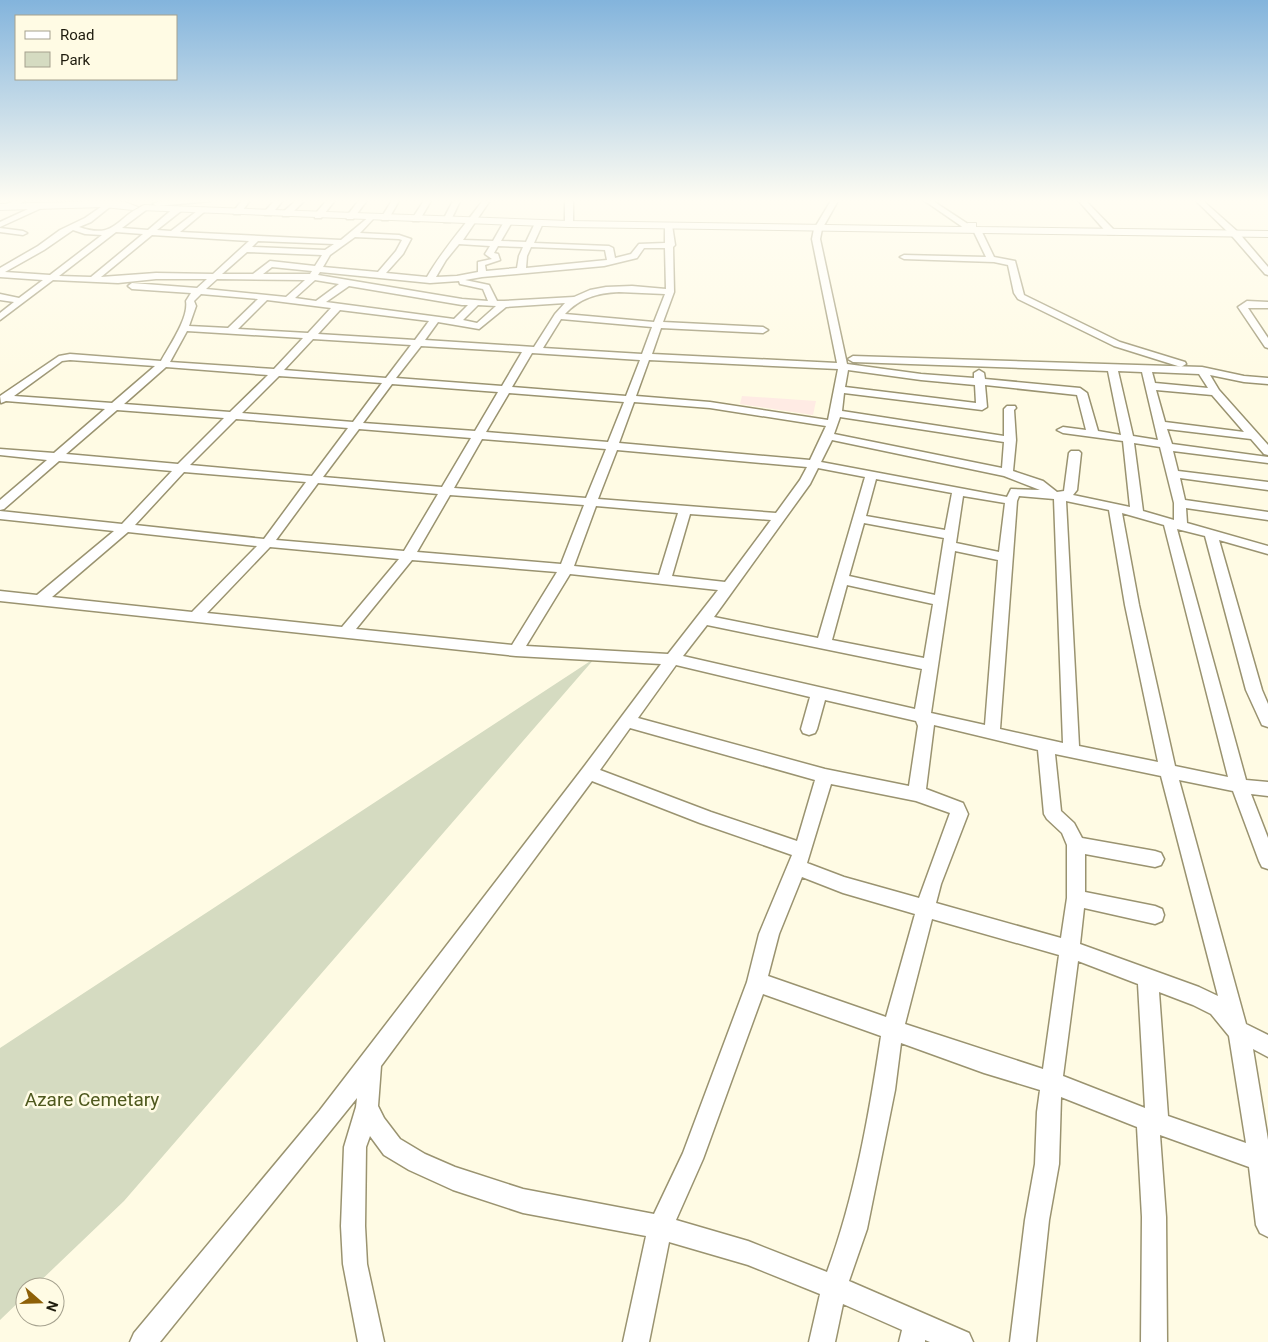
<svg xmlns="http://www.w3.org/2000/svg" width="1268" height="1342" font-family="Roboto,sans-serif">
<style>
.medical{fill:#ffebe4}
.green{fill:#d5dbc1}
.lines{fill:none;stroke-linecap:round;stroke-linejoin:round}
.minor-casing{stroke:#9a9370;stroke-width:3}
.major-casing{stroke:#9a9370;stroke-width:2}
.minor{fill:#fff;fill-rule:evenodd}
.major{fill:#fff;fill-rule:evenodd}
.labels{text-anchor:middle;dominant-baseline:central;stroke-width:5;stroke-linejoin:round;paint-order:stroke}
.near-park-label{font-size:19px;fill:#4e581d;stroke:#fffbe4}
</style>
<rect width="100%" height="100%" fill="#fffbe4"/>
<path class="medical" d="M742,396L816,401L813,415L740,404Z"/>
<path class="green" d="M595,658L124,1201L34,1287H25V1296L0,1320V1048Z"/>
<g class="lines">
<g class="minor-casing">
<g id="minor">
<path d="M18,199H27L13,208H7V204Z"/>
<path d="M191,199H214L210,201L157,206L153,204L157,202Z"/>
<path d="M243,199H251L240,214H234L233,212Z"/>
<path d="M276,199H284L271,215H265V211Z"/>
<path d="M298,199H306L289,216H283V212Z"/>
<path d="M328,199H336L321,218H315V214Z"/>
<path d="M360,199H368L353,219H347L346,217Z"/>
<path d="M393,199H400L388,220H382L381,218Z"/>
<path d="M425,199H432L419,221H413L412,219Z"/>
<path d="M454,199H461L450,222H444L443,220Z"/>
<path d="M484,199H491L463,240L493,241L505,220H508L512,222L501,241L526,242L535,223L539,221L543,223L534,243L609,246L613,248L615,258L631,254L639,244L665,243V227L672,225L675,245L673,247L674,292L663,322L763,327L768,330L763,333L661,328L652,354L837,363L812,239L814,229L832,199H839L822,229L820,239L847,364L921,374L974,378V373L979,370L984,373L985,379L1080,388L1087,393L1098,431L1121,435L1108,371L853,362L848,359L853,356L1202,367L1244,376L1268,378V384L1244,382L1210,375L1219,390L1268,445V455L1264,454L1251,439L1167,429L1172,444L1268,457V463L1173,451L1178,471L1268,482V490L1180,478L1185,500L1268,512V520L1186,508L1187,523L1268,546V554L1219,540L1262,690L1268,704V727L1262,725L1246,690L1205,536L1177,529L1246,780L1268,782V796L1251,794L1268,838V869L1262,867L1259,861L1233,791L1179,780L1246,1024L1268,1035V1057L1253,1049L1268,1140V1237L1260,1233L1256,1225L1249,1167L1160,1135L1166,1217L1167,1342H1141L1142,1217L1137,1127L1061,1097L1059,1164L1049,1220L1036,1342H1010L1025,1220L1035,1164L1037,1112L1040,1090L984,1073L901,1043L895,1090L867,1229L849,1281L969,1333L973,1342H930L925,1340V1342H899L902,1330L843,1304L835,1342H809L820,1294L748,1265L669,1242L649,1342H623L646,1236L523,1213L453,1190L409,1170L384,1155L370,1136L366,1147L365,1226L367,1264L384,1342H358L343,1264L341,1226L344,1147L356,1107L357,1098L160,1342H130L134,1333L320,1110L583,768L661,664L516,656L0,601V591L37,595L114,531L0,519V511L122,524L172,471L59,461L4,509L0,510V500L47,460L0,455V449L54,453L105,409L6,401L1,403L0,396L59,356L70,354L161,361C169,346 189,318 186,301L191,293L132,289L128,286L132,283L197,288L207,279H156L118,283L53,280L0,320V313L14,302L0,300V294L19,298L43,280L0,277V268L38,246L60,230L85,218L108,202L112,204L111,206L91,222L79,227C116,240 116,217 143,206L147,208L146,210L122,228L148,230L175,207H181V211L157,230L171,231L201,208H204V212L180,232L341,240L370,216L374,218L360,233L399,235L411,239L403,254L386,273L427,277C443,249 465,225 484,199ZM73,230L85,234L102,235L50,275L5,272L44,250ZM116,232L143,234L91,277L59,276ZM152,235L249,241L213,274L156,273L101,277ZM355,237L399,239L402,240L396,251L378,272L323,267L330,255ZM258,241L334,244L325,250L252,247ZM459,244L490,246L485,254L492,259L478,262V272L457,276L436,277L446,260ZM498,246L523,247L519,256L517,268L486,271L485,265L500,260L498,254L494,253ZM531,247L605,250L607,260L526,268L527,256ZM644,248H665L666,289L632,286L606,287L590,290L574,297L504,301H497L489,285L465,280L482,277L604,266L637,258ZM247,252L322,255L315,266L270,261L253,274H222ZM272,267L312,271L310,274H263ZM320,272L430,283L459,281L460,284L483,289L488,301L462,299L318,275ZM217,279L305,280L286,297L206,289ZM315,280L339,284L316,301L295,298ZM349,286L462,305H468L454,319L326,302ZM619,292L665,294L654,322L565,314C580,298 597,293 619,292ZM201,294L258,299L228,328L189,326L196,306L194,301ZM267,300L331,308L308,333L238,329ZM565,303L555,314L534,347L425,340L438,322L479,329L506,307ZM478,305L496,306L477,323L463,320ZM340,310L429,321L415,340L318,334ZM561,319L652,327L642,354L543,348ZM187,331L303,338L274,369L170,362ZM313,339L411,345L386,378L284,370ZM421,346L522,352L502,386L396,378ZM532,353L640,360L626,396L512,387ZM70,360L155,366L112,403L14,396L62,361ZM649,360L838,369L828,420L710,402L636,396ZM166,367L268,375L230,412L124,404ZM848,370L921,380L975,385L976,403L845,387ZM1118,371L1142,372L1158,440L1133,436ZM1152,372L1199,374L1208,388L1155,383ZM279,376L382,383L353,422L242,413ZM392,384L498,392L475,431L363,423ZM985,385L1077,395L1086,430L1063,427L1057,430L1063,433L1123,441L1130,507L1073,495L1077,490L1081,453L1079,451H1071L1069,453L1064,491L1057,492L1043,481L1013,471L1016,440L1014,410L1016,408L1015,406H1007L1004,409V436L842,411L844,393L982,410L987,407ZM1156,390L1212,395L1244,432L1165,422ZM509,393L624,402L608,442L486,432ZM634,402L710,408L826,426L810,460L619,443ZM117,410L224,418L178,464L66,454ZM840,417L1004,442L1002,468L834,434ZM236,419L348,428L312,476L190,465ZM359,429L471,438L442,487L323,477ZM482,439L606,449L586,498L454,488ZM832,440L1004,476L1040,490L1011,489L1007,497L821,462ZM1134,443L1160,447L1174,503V520L1143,511ZM617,450L807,467L800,480L776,513L598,499ZM818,468L865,477L818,638L714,617L810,484ZM184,472L306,482L264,539L135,525ZM876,479L952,493L945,530L866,516ZM318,483L438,494L404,551L276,540ZM450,495L584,505L561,564L417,552ZM963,496L1005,503L999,552L956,543ZM1019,496L1054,499L1063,743L1000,729L1017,501ZM1066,501L1109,510L1125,605L1158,762L1079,746ZM596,506L678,513L659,575L574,566ZM1122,513L1164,525L1228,777L1175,766L1139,605ZM690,514L771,520L725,582L672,576ZM864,523L944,538L935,595L849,576ZM128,532L257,546L192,612L52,597ZM270,547L399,559L342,627L207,613ZM955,551L998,560L985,725L931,713ZM412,560L557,572L512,645L356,629ZM570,574L718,590L668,654L526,646ZM847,585L933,604L924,658L832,640ZM707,625L922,669L915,709L683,656ZM676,665L810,697L801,729L803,733L809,735L815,733L817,729L825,700L916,721L918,726L909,786L825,769L638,718ZM934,725L1038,750L1044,814L1047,819L1062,833L1067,845V898L1061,938L936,903L941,884L968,814L963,803L926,789ZM630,728L815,780L797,841L711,812L600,770ZM1055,754L1161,776L1218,996L1199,987L1080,944L1084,908L1155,924L1162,921L1164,915L1162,909L1155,906L1085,892V854L1155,867L1161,865L1164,859L1161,853L1155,851L1082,838L1074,823L1061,811ZM592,781L700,823L792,855L759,934L747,982L683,1153L654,1214L523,1189L455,1167L425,1154L400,1139L384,1118L378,1106L381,1066ZM831,784L916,801L950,813L919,898L844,877L807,863ZM802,877L843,893L915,914L886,1017L768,976L779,934ZM932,919L1059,955L1043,1069L905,1024ZM1078,961L1138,984L1145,1108L1063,1076ZM1159,992L1193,1005L1211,1014L1229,1036L1246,1143L1168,1116ZM763,994L881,1036C869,1115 855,1196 827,1272L748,1241L676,1220L703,1159Z"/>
<path d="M565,199H573V224L569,226L565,224Z"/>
<path d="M922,199H930L971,226L964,228Z"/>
<path d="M1077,199H1084L1114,230V234H1108Z"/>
<path d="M1194,199H1201L1238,232L1268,267V275L1265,274L1232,236Z"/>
<path d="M41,203L48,205L0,227V222Z"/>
<path d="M0,228L23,231L27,233L23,235L0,232Z"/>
<path d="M974,228H980L994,257L1015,261L1024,295L1120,342L1185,362L1186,364L1181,367L1114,346L1018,299L1014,293L1008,265L994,262L904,259L900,257L904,255L986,257L973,230Z"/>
<path d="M1247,301L1268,302V308H1248L1268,338V348L1265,347L1238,307Z"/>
</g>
</g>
<g class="major-casing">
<g id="major">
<path d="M104,201L125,202L138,207L133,210L104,207L0,210V204Z"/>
<path d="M144,205L569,221L961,227L968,223H976V227L1268,231V237L569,227L140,210L139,208Z"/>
</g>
</g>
<use href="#minor" class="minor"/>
<use href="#major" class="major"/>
</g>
<linearGradient id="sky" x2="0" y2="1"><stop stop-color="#83b4dc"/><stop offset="0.52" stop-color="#fffdf3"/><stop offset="1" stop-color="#fffdf3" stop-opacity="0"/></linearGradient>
<rect width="1268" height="386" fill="url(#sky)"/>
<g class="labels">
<g class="near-park-label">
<text x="92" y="1099">Azare Cemetary</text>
</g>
</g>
<rect x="15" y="15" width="162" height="65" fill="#fffbe4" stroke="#a5a18e"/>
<rect x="25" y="31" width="25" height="8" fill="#ffffff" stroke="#a5a18e"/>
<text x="60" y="40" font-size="15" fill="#1e1b0d">Road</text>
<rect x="25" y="52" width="25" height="15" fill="#d5dbc1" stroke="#a5a18e"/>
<text x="60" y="65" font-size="15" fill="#1e1b0d">Park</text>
<g transform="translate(40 1302) rotate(110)"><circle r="24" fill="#fffbe4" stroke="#a5a18e"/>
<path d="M0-4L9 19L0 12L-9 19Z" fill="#8e6007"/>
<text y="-8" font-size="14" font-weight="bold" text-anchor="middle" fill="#1e1b0d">N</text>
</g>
</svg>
